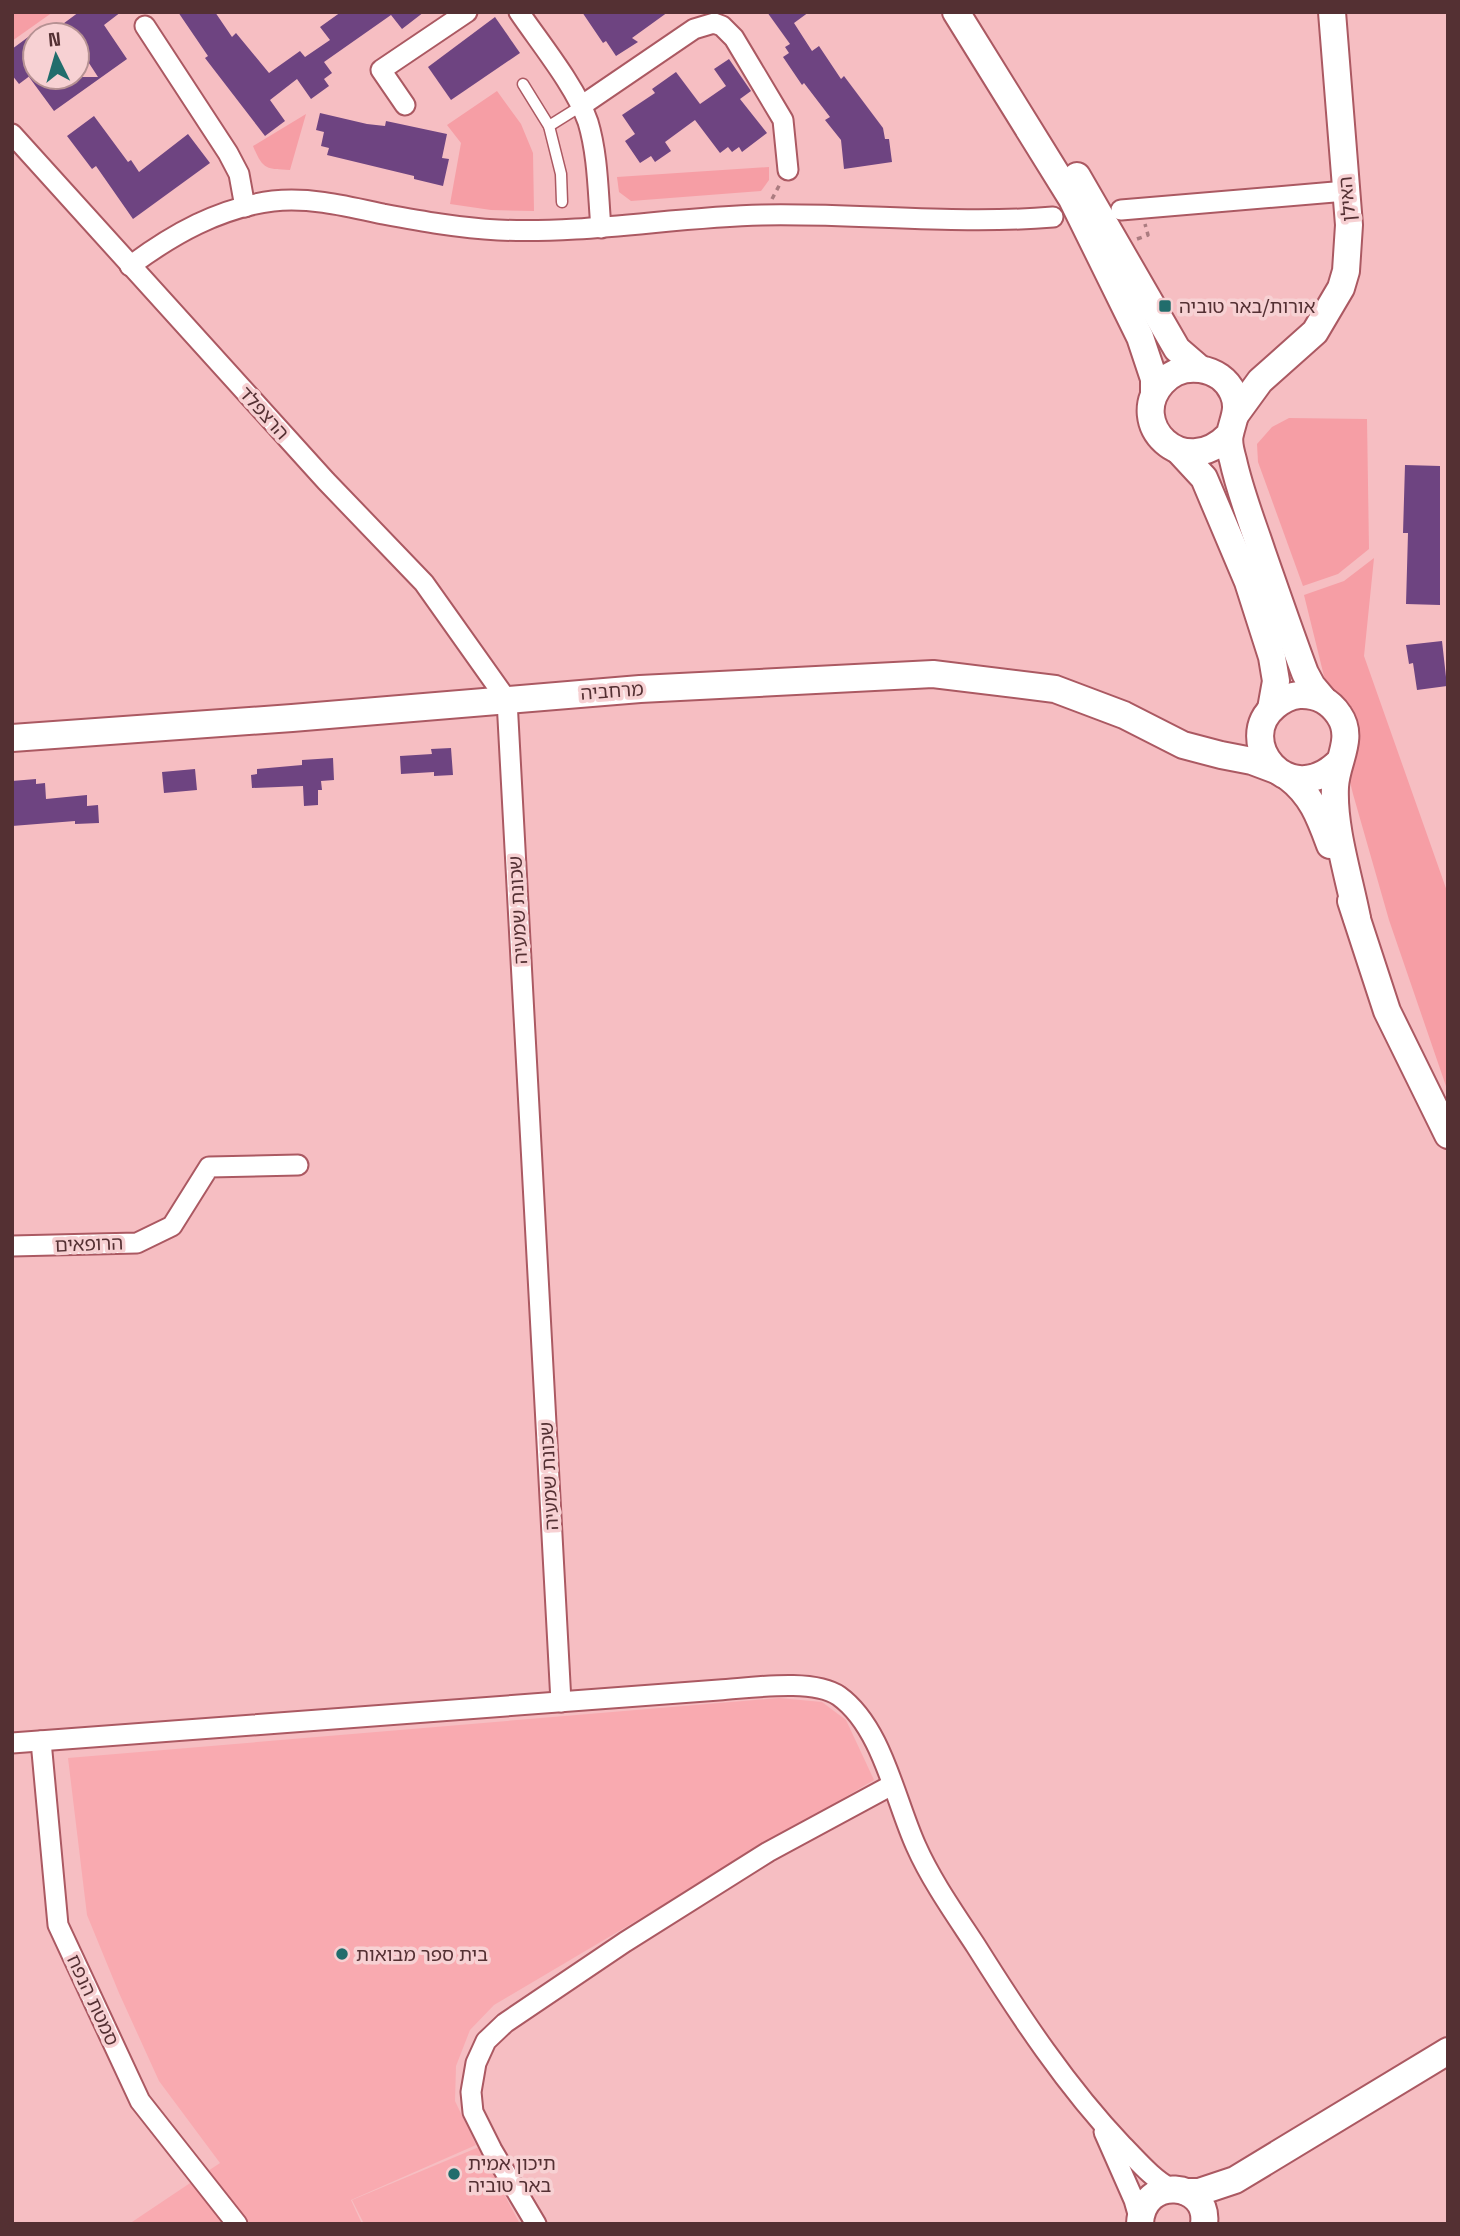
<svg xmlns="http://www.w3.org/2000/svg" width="1460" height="2236" font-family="'Space Grotesk','Noto Sans Hebrew',sans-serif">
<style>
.built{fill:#f9aab0}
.green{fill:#f69ea5}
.building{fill:#6e4481}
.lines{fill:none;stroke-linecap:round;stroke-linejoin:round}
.lane-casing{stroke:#ab5962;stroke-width:13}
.street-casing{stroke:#ab5962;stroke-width:23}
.secondary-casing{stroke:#ab5962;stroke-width:30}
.path{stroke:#ab7c80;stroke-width:3.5;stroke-dasharray:5 5;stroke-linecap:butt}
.lane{stroke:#fff;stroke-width:10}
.street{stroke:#fff;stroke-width:19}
.secondary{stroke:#fff;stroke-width:26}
.poi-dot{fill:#216d6c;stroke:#f7d1d3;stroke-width:2.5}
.labels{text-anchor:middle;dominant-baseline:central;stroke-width:7;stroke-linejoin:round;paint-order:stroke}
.street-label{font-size:19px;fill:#543033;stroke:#f7d1d3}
.poi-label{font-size:19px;fill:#543033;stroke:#f7d1d3;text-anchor:start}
</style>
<rect width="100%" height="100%" fill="#f6bec2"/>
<g class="built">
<path d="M779,1698L822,1702L846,1720L874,1780L494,2005L470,2030L456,2066L455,2101L476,2145L351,2200L362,2224H129L220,2163L159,2081L119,1993L87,1915L68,1758Z"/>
<path d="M479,2147L520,2224H364L352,2200Z"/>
</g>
<g class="green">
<path d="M12,12H53L12,41Z"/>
<path d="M497,91L521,124L533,153L534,211L491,210L450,204L461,143L447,125Z"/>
<path d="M306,114L290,170C266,169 263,170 253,146Z"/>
<path d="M769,167V180L761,191L631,201L619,192L617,177Z"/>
<path d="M1289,418L1367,419L1369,549L1338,574L1303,586L1258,462L1257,444L1272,427Z"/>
<path d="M1374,558L1364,656L1448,894V1092L1389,920L1353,794L1304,595L1344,581Z"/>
</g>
<g class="building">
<path d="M79,12H121L104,25L127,59L54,111L29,77H98L87,60L89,58L77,41V35H48Z"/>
<path d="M178,12H215L232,37L236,33L269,73L300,51L305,57L330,40L320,27L341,12H424L402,29L391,15L324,62L332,73L324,79L329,86L311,99L297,79L270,100L285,121L265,136L205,58L208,56Z"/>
<path d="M582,12H668L632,38L638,42L616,56L606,41L603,43Z"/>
<path d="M767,12H809L794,23L812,51L819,46L841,79L844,76L883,128L885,139H889L892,162L844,169L841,140L825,120L830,117L804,83L802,85L783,57L789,53L785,47L790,44Z"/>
<path d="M495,17L520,53L451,100L428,67Z"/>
<path d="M35,32V72L19,84L12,75V49Z"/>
<path d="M729,59L751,91L740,99L767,133L742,152L739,147L732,152L728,147L720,153L695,120L665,142L671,151L655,162L651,156L640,163L625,141L635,134L622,115L655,93L652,89L676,72L700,104L726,86L714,69Z"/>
<path d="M320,113L367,124L385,126L386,121L447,134L442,158L449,159L443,186L414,179V176L327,155L329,148L321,146L324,132L316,130Z"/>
<path d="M94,116L128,162L131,160L139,172L188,134L210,163L133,219L96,166L92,169L67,136Z"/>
<path d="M1405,465L1440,466V605L1406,604L1408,533H1403Z"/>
<path d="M1442,641L1447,686L1417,690L1413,663L1409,664L1406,645Z"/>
<path d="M451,748L453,775L434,776V772L401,774L400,756L432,754L431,749Z"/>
<path d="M333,758L334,780L321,781L322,790H318V805L304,806L303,786L252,788L251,775L257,774V769L302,765V760Z"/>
<path d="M195,769L197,790L164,793L162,772Z"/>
<path d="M36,779V784L45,783L46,799L87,795V806L98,805L99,823L75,824V821L12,826V781Z"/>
</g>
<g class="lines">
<g class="lane-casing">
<g id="lane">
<path d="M523,84L549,126L561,174L562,202"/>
<path d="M549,126L581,106"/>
</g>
</g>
<g class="street-casing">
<g id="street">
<path d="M519,12C540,43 576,87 588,122C598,155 598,194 601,228"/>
<path d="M145,26L228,153L239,174L245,207"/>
<path d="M405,105L381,70L467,12"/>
<path d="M581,106L694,29L714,23L722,26L734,38L783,120L788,170"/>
<path d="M12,134L326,481L424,583L507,700L561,1702"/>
<path d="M1121,210L1346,191"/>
<path d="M130,266C173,234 219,208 273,201C310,197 346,206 383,214C421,221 459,228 498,230C587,234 674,217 762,215C860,213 956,225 1053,217"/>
<path d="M12,1246L137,1243L172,1226L209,1167L298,1165"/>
<path d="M41,1741L58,1925L140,2101L237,2224"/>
<path d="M12,1743L719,1690C751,1688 813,1678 839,1696C882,1727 895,1800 916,1846C931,1880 955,1914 976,1946C1020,2016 1066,2086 1123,2146C1138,2161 1152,2178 1170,2188"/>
<path d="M1104,2132L1134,2200L1140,2221"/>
<path d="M536,2224L492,2150L473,2112L471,2092L476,2063L486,2041L505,2023L625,1942L768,1852L892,1785"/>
</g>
</g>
<g class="secondary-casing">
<g id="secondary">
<path d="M956,12L1072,199L1140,337L1154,379V394"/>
<path d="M1077,176L1177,349L1199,368"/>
<path d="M1236,414L1260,381L1315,332L1341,288L1346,271L1349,225L1332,12"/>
<path d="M1229,435C1183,482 1126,423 1162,383C1182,360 1221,366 1233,393C1240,409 1233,419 1230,434C1228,441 1231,453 1233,460C1240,492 1252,522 1262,552C1276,592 1290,633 1305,673L1312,686L1323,699"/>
<path d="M1179,451L1204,478L1248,582L1272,657L1276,681L1271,709"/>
<path d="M12,738L292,718L640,689L933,674L1055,689L1124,715L1183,745L1221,755L1252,761L1276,770"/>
<path d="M1339,762C1288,812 1233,740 1275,706C1282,700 1290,696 1299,695C1316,694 1330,701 1339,715C1355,738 1336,762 1335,787C1333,828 1349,877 1357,918"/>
<path d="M1288,777C1312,795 1320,818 1330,845"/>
<path d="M1351,901L1387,1011L1448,1135"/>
<path d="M1187,2192H1199L1235,2180L1448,2051"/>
<path d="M1140,2224C1142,2174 1210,2182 1204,2224"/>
</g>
</g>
<g class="path">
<path d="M772,199L780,184"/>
<path d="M1137,239L1148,235L1145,224"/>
</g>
<use href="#lane" class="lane"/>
<use href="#street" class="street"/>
<use href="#secondary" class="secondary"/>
</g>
<g class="poi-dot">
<rect x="1158" y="299" width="14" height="14" rx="3.5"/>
<circle cx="342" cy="1954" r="7"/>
<circle cx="454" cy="2174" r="7"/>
</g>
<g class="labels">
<g class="street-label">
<text transform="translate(1347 199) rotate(-95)">האילן</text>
<text transform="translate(264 413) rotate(48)">הרצפלד</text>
<text transform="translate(612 691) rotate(-4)">מרחביה</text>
<text transform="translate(518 910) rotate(-93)">שכונת שמעיה</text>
<text transform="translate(89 1244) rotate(-2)">הרופאים</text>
<text transform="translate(549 1476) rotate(-93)">שכונת שמעיה</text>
<text transform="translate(93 2000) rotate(65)">סמטת הנפח</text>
</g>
<g class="poi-label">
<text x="1179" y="306">אורות/באר טוביה</text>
<text x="356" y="1954">בית ספר מבואות</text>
<text x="468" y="2163">תיכון אמית<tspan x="468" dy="22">באר טוביה</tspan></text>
</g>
</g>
<rect width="1460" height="2236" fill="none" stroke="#543033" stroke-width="28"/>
<g transform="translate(56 56) rotate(355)"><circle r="33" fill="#f7d1d3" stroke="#b69193" stroke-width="2"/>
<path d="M0-5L12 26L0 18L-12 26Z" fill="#216d6c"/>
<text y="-10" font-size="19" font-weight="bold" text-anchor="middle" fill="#543033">N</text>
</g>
</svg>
